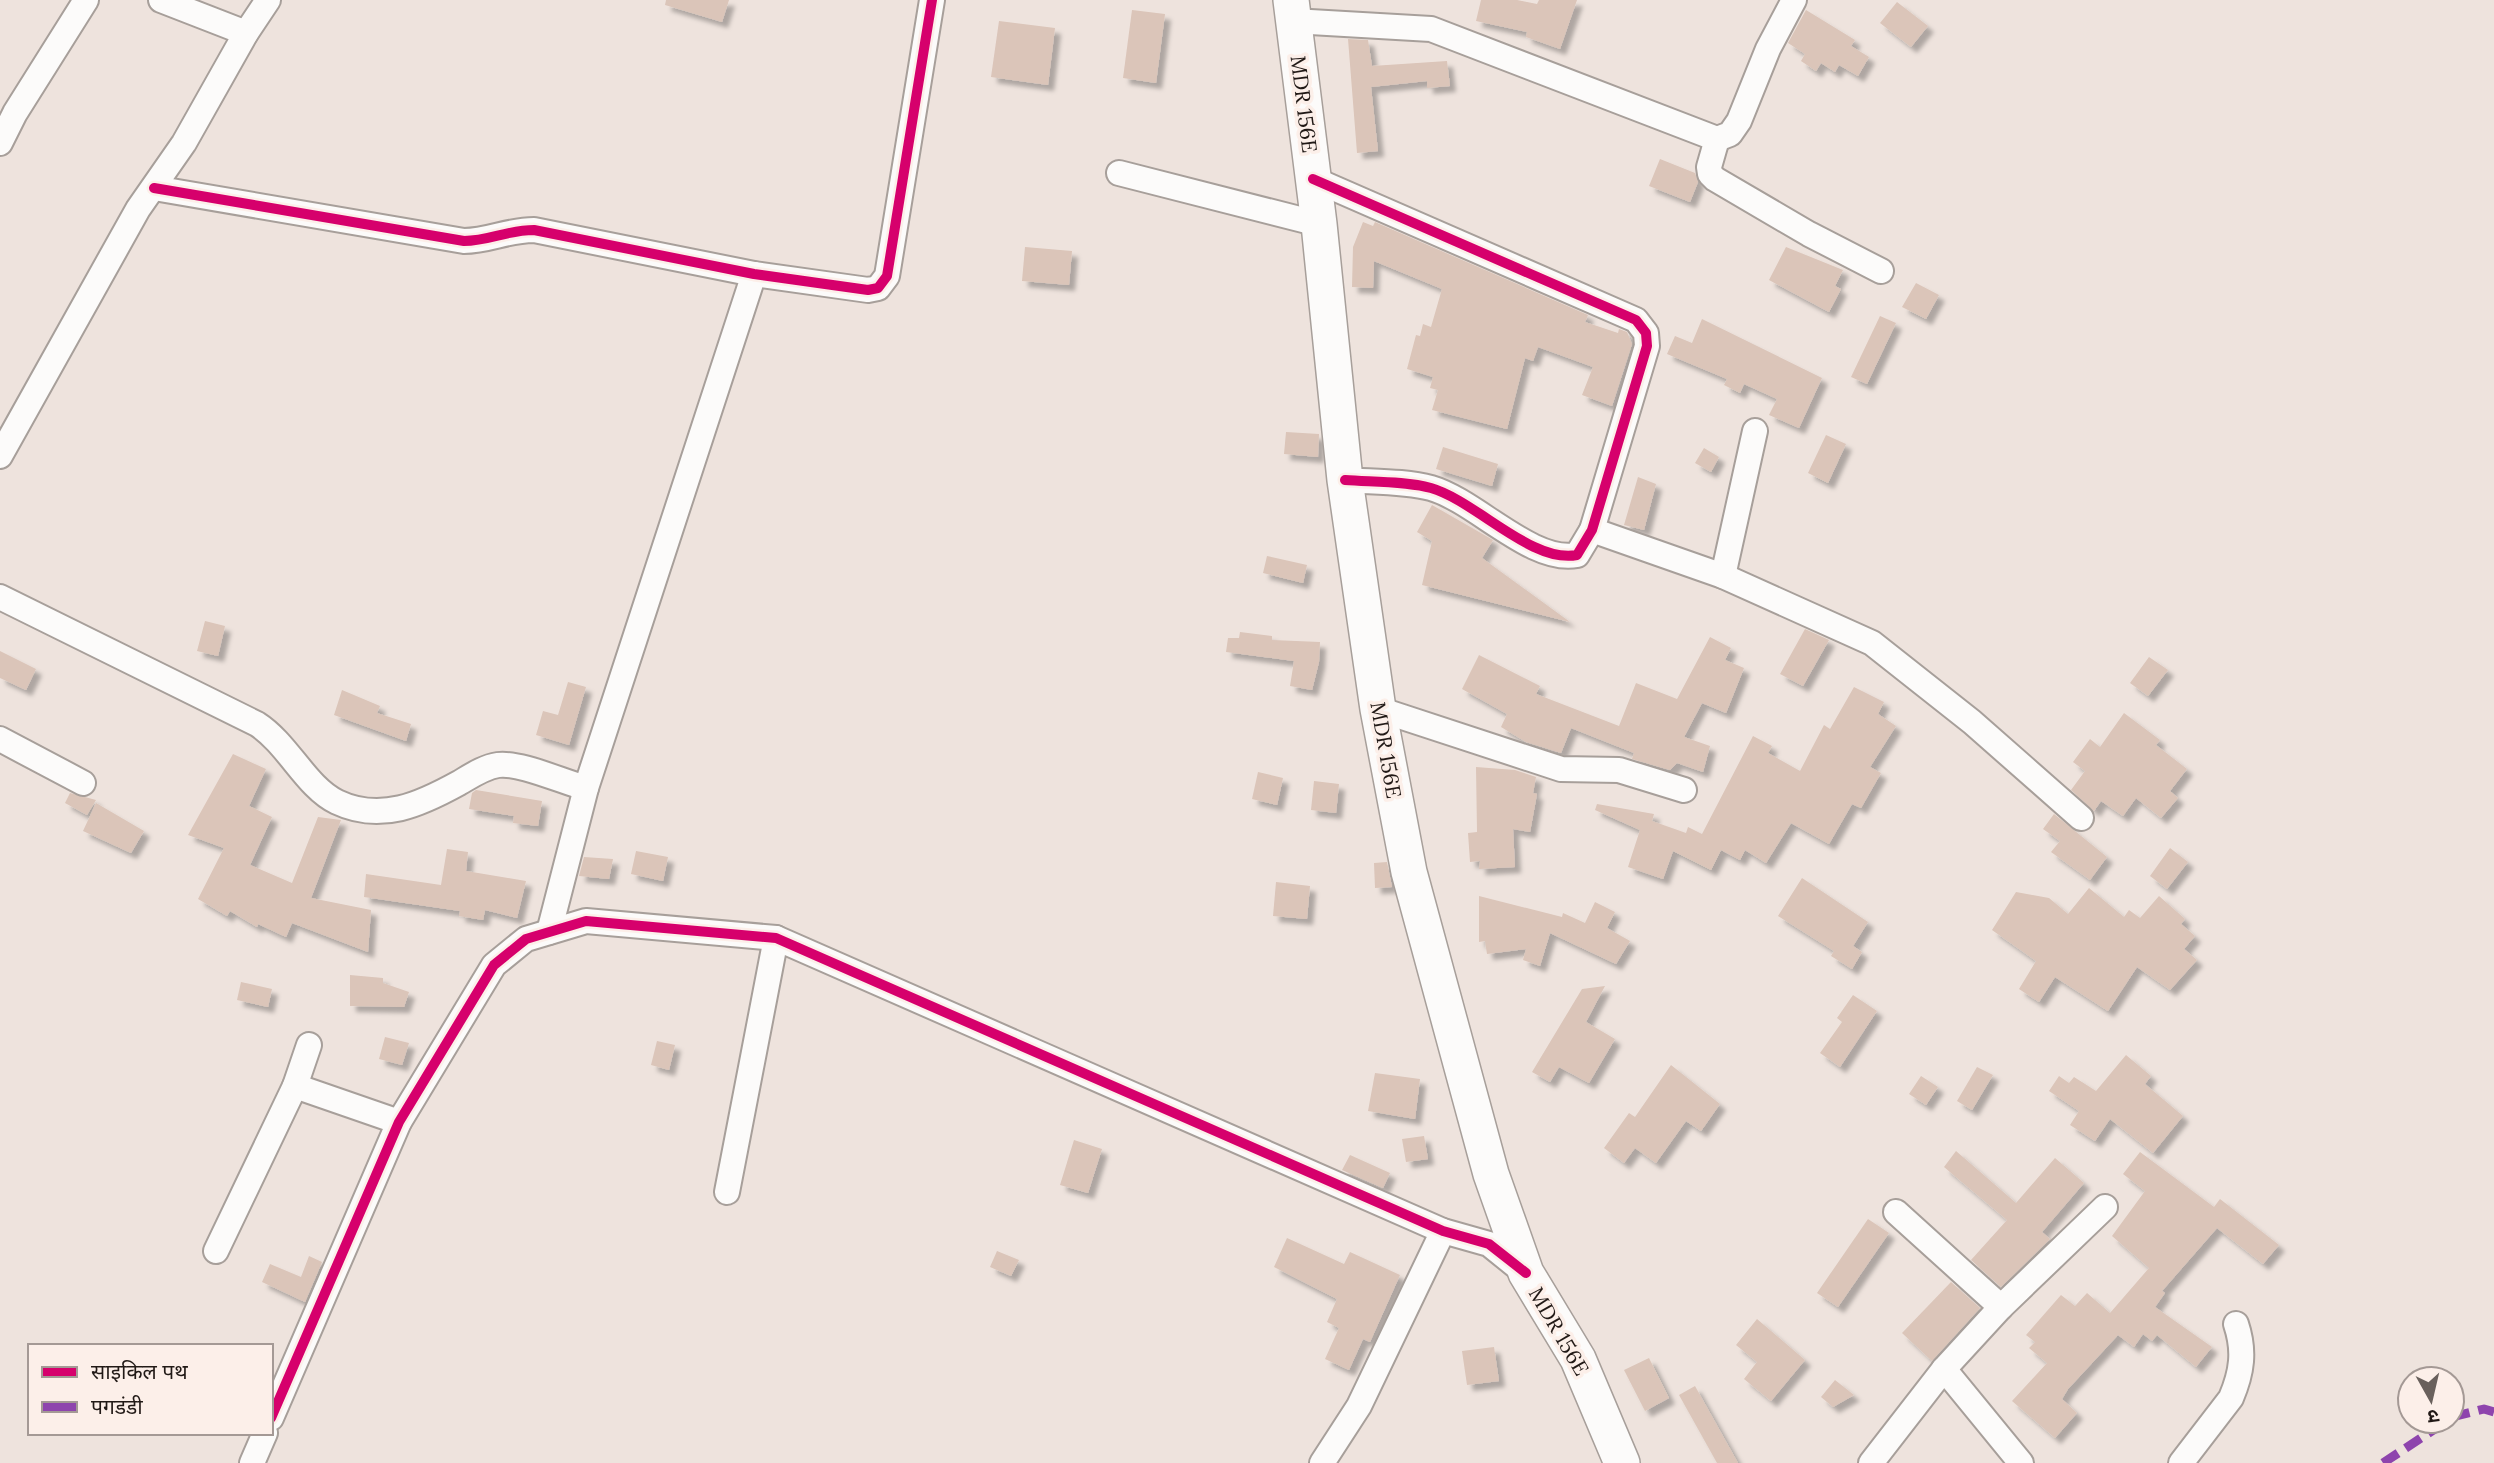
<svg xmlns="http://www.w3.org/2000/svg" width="2494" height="1463" font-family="Lora,'Noto Sans Devanagari',serif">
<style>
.building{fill:#dbc5b9;filter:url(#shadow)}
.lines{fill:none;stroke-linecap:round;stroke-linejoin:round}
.street-casing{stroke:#a79f9a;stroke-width:28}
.secondary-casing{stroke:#a79f9a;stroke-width:38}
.street{stroke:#fcfbfa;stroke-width:24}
.secondary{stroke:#fcfbfa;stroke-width:35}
.quiet{stroke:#8e44ad;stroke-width:9;stroke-dasharray:18 9;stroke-linecap:butt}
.cycleway-casing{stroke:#fcefe9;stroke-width:15}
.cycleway{stroke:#d6006c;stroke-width:10}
.labels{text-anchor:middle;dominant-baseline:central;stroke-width:7;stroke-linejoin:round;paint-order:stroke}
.street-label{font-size:21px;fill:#211916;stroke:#fcefe9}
</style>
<defs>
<filter id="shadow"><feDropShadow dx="6" dy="6" stdDeviation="2" flood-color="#0004"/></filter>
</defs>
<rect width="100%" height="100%" fill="#eee3dd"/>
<g class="building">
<path d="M666,0H729L722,22L665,5Z"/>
<path d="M1481,0H1517L1537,4L1539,0H1577L1560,49L1526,37L1527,32L1476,21Z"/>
<path d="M1897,2L1928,26L1911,47L1880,23Z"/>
<path d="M1132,10L1165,14L1156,83L1123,78Z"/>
<path d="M1806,10L1855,40L1851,46L1869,57L1858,76L1839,65L1835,72L1821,63L1816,71L1801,61L1805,54L1788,43Z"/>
<path d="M999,21L1055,28L1048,85L991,77Z"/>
<path d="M1348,39L1368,40L1372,66L1447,61L1450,86L1427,88V81L1371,87L1378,151L1357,153Z"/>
<path d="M1660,159L1695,173L1698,182L1690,202L1649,186Z"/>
<path d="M1363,222L1373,226L1375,222L1588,315L1585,322L1618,333L1619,329L1627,332L1632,344L1612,406L1582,395L1593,367L1538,347L1533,361L1525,358L1507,429L1432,410L1438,390L1430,388L1433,377L1407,369L1416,335L1420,336L1423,324L1431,327L1442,289L1374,261L1373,288L1352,287L1353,247Z"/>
<path d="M1025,247L1072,251L1069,285L1022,281Z"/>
<path d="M1786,247L1843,270L1835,286L1841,289L1829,312L1769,280Z"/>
<path d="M1916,283L1939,295L1926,319L1902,307Z"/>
<path d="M1880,316L1896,323L1867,384L1851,377Z"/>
<path d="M1702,319L1822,378L1799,428L1769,415L1777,399L1744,384L1740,393L1724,385L1727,379L1667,354L1675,336L1692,343Z"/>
<path d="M1286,432L1319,434L1318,457L1284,454Z"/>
<path d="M1826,435L1846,444L1828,483L1808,473Z"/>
<path d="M1443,447L1498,464L1492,486L1436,469Z"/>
<path d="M1704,448L1719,457L1711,472L1695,463Z"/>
<path d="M1638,477L1656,484L1644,530L1624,525Z"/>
<path d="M1432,505L1493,540L1482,558L1570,622L1422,585L1432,541L1417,532Z"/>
<path d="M1267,556L1307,565L1303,583L1263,573Z"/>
<path d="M205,621L225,626L218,656L197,651Z"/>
<path d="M1805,629L1829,640L1803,686L1780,674Z"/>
<path d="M1240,632L1272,636V640L1320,642L1319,662L1312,690L1290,686L1294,661L1226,652L1228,638H1239Z"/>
<path d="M1710,637L1731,648L1725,660L1744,668L1726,713L1702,703L1684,737L1710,746L1703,772L1677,763L1670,770L1632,759L1634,753L1571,728L1561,753L1526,742L1501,727L1507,714L1462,689L1479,655L1540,686L1536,694L1619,726L1636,683L1677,699Z"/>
<path d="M0,651L36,669L26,690L0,678Z"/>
<path d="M2149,657L2168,670L2148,696L2130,683Z"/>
<path d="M568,682L586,687L569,745L536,735L543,711L558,715Z"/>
<path d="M1854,687L1884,702L1878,714L1896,726L1870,767L1881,773L1861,808L1852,804L1829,844L1791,823L1766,863L1745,850L1740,860L1721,850L1711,870L1673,851L1663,879L1628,867L1640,830L1595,810L1597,804L1654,814L1652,821L1686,833L1688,827L1702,834L1753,736L1772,746L1768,753L1800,771L1824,725L1830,729Z"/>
<path d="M342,690L380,706L377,713L411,724L406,741L334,715Z"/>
<path d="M2124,713L2160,740L2156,745L2187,769L2170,791L2178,798L2161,818L2136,798L2123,816L2101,801L2094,811L2071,790L2085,771L2073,762L2090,739L2100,747Z"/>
<path d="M233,754L266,769L249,806L272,817L250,865L292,883L318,817L341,820L311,898L371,910L368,952L292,923L286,937L258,924L257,927L230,911L227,916L198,899L224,848L188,835Z"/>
<path d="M1476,767L1515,770L1536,777L1533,793L1537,794L1530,832L1513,829L1515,867L1479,869L1480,861L1470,862L1468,833L1477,832Z"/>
<path d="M1258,772L1283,778L1277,805L1252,799Z"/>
<path d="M1314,781L1339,784L1336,813L1311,810Z"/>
<path d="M476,790L542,801L538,826L513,823L514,816L469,809L472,793Z"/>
<path d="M70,793L96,800L87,815L65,803Z"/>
<path d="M96,803L144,831L131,853L83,831Z"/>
<path d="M2054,814L2107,857L2090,880L2051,852L2060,841L2043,829Z"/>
<path d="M2170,848L2188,862L2167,889L2150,876Z"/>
<path d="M447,849L468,852L466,871L526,881L517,918L485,910L483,920L459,916L460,911L364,897L366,874L441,885Z"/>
<path d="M636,851L668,857L663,881L631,874Z"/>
<path d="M584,857L613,859L609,879L579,876Z"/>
<path d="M1387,862L1392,887L1375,888L1374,863Z"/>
<path d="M1802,878L1868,922L1853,946L1862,952L1852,969L1831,956L1834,951L1778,916Z"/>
<path d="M1276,882L1310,886L1307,919L1273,916Z"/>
<path d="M2089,888L2124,917L2129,910L2140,918L2159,896L2185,919L2181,924L2195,936L2184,949L2197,960L2170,990L2137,967L2108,1011L2055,977L2039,1002L2019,989L2036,961L1992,930L2016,892L2049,898L2068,914Z"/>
<path d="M1479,896L1562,917L1563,913L1585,923L1595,902L1615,912L1607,928L1630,941L1616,964L1550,933L1540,966L1523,960L1526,949L1487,954L1485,941L1479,942Z"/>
<path d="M350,975L383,978V983L409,992L404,1007L350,1006Z"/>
<path d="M241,982L272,989L268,1007L237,1000Z"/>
<path d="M1605,986L1586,1022L1615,1039L1589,1083L1559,1067L1550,1082L1532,1072L1582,989Z"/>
<path d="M1853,995L1877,1011L1840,1067L1820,1053L1842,1022L1837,1018Z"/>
<path d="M385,1037L409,1043L402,1065L379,1059Z"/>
<path d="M657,1041L675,1045L669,1070L651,1065Z"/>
<path d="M2126,1055L2151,1076L2145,1084L2183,1116L2153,1153L2110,1119L2095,1141L2070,1125L2079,1111L2049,1091L2059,1076L2069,1083L2074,1077L2096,1091Z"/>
<path d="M1671,1065L1720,1104L1701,1131L1686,1121L1656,1163L1635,1148L1624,1163L1604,1148L1629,1113L1635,1117Z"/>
<path d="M1977,1067L1993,1075L1972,1110L1957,1101Z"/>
<path d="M1375,1073L1420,1079L1415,1119L1368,1111Z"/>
<path d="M1921,1076L1938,1087L1926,1105L1909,1094Z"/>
<path d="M1424,1136L1428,1159L1406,1162L1402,1139Z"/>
<path d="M1074,1140L1102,1149L1088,1193L1060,1185Z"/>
<path d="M1956,1151L2016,1203L2055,1158L2084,1183L2042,1232L2050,1239L2001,1287L1971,1260L2007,1220L1944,1167Z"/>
<path d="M2140,1152L2214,1207L2220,1199L2279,1245L2263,1264L2217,1228L2162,1291L2165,1293L2155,1307L2212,1347L2196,1367L2157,1335L2152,1341L2143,1334L2134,1347L2118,1335L2068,1389L2062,1399L2077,1413L2055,1438L2012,1401L2047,1363L2029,1348L2035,1342L2026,1335L2061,1295L2075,1306L2087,1293L2110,1313L2149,1268L2112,1236L2145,1191L2123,1174Z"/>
<path d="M1350,1155L1390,1173L1383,1188L1342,1170Z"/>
<path d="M1868,1219L1889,1233L1838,1307L1817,1293Z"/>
<path d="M1287,1238L1344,1264L1350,1252L1400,1275L1370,1342L1363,1339L1349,1370L1325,1359L1339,1328L1327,1322L1337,1299L1274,1267Z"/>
<path d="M997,1251L1019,1260L1011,1276L990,1267Z"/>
<path d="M309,1256L322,1262L305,1302L262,1282L270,1264L301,1277Z"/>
<path d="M1951,1282L1980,1308L1932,1361L1902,1333Z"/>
<path d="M1757,1319L1805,1360L1771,1401L1744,1379L1757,1362L1736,1345Z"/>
<path d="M1494,1347L1499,1381L1467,1385L1462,1351Z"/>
<path d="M1649,1358L1669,1398L1645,1411L1624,1370Z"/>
<path d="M1835,1380L1854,1395L1833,1407L1821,1397Z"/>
<path d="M1695,1386L1738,1463H1717L1679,1395Z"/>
</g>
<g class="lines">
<g class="street-casing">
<g id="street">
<path d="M161,0L246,33"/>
<path d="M1293,21L1431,29L1717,139L1730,134L1739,121L1768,49L1794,0"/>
<path d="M1717,139L1709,167L1710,174L1715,179L1809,234L1881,271"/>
<path d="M0,143L15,113L86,0"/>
<path d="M1119,173L1319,224"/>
<path d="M1313,179L1636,320L1646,333L1647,346L1592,530L1577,555C1532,564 1476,501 1431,488C1405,481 1372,482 1345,480"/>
<path d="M154,188L464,241C489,241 507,230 534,230L754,274L868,290L878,288L887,276L932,0"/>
<path d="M0,456L138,209L184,143L246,33L268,0"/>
<path d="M1592,530L1723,576L1872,643L1972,722L2081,818"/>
<path d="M1723,576L1755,431"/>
<path d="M0,597L257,724C288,744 306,787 337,802C381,823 421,804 459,783C471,776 484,767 498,765C520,762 563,782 586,788"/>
<path d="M1378,709L1561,769L1619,770L1684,790"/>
<path d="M0,739L83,783"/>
<path d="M549,932L586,788L754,274"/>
<path d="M295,1086L399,1122"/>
<path d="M727,1192L776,938"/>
<path d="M1896,1212L2001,1307"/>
<path d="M216,1251L295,1086L309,1045"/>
<path d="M1944,1369L2021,1463"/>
<path d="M271,1418L399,1122L494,965L526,939L586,921L776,938L1443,1231L1489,1244L1525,1273"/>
<path d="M252,1463L265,1433"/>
<path d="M1322,1463L1359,1406L1443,1231"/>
<path d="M1871,1463L1944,1369L2001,1307L2105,1207"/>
<path d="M2181,1463L2231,1398C2242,1372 2245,1351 2236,1324"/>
</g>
</g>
<g class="secondary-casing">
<path id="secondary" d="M1291,0L1319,224L1345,480L1378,709L1409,872L1491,1174L1526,1273L1578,1359L1622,1463"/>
</g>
<use href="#street" class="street"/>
<use href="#secondary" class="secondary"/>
<g class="quiet">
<path d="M2452,1417L2484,1409L2494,1412"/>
<path d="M2383,1463L2447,1421"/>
</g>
<g class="cycleway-casing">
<g id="cycleway">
<path d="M1313,179L1636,320L1646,333L1647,346L1592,530L1577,555C1532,564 1476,501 1431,488C1405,481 1372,482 1345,480"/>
<path d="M154,188L464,241C489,241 507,230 534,230L754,274L868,290L878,288L887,276L932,0"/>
<path d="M271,1418L399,1122L494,965L526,939L586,921L776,938L1443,1231L1489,1244L1526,1273"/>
</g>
</g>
<use href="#cycleway" class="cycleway"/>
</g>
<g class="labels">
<g class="street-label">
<text transform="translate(1304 104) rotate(83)">MDR 156E</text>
<text transform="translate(1386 750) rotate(80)">MDR 156E</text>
<text transform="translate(1559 1331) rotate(60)">MDR 156E</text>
</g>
</g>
<rect x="28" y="1344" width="245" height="91" fill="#fcefe9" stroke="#a49995" stroke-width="2"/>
<rect x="42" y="1367" width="35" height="10" fill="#d6006c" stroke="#a49995" stroke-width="2"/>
<text x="91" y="1379" font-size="21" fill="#211916">साइकिल पथ</text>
<rect x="42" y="1402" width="35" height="10" fill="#8e44ad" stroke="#a49995" stroke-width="2"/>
<text x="91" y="1414" font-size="21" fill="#211916">पगडंडी</text>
<g transform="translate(2431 1400) rotate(172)"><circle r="33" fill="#fcefe9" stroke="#a49995" stroke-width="2"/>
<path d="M0-5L12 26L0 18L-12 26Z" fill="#69605c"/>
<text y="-10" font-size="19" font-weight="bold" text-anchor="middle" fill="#211916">उ</text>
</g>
</svg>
